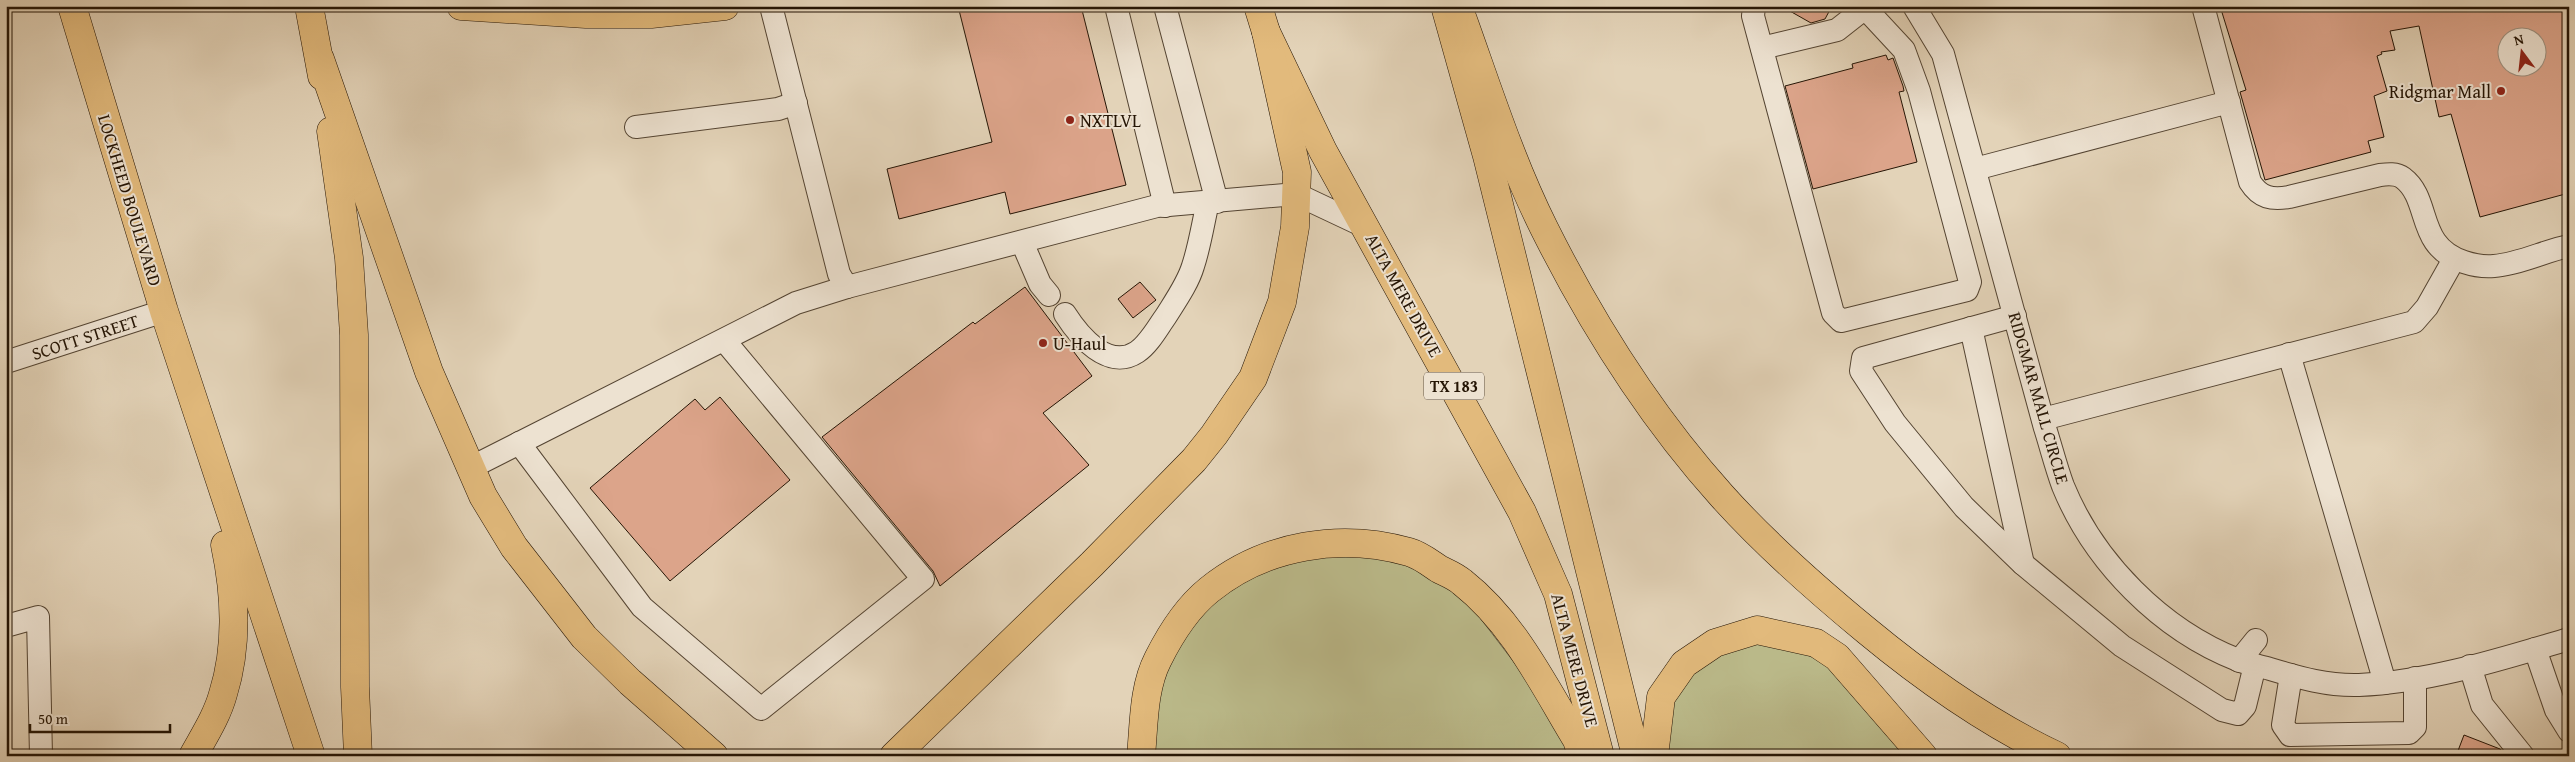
<svg xmlns="http://www.w3.org/2000/svg" width="2575" height="762" font-family="'Gentium Book Plus',serif">
<style>
.green{fill:#bbba8a;stroke:#706848}
.building{fill:#dca48a;stroke:#251505;fill-rule:evenodd}
.lines{fill:none;stroke-linecap:round;stroke-linejoin:round}
.minor-casing{stroke:#544432;stroke-width:24}
.major-casing{stroke:#251505;stroke-width:29}
.highway-casing{stroke:#251505;stroke-width:29}
.minor{stroke:#ede2d1;stroke-width:22}
.major{stroke:#e2ba7c;stroke-width:28}
.highway{stroke:#e2ba7c;stroke-width:28}
.poi-dot{fill:#8f2418;stroke:#ede2d1;stroke-width:2}
.labels{text-anchor:middle;dominant-baseline:central;stroke-width:4;stroke-linejoin:round;paint-order:stroke}
.shield{fill:#ede2d1;stroke:#615242;stroke-width:1}
.shield-label{font-size:16px;font-weight:bold;fill:#251505}
.poi-label{font-size:18px;fill:#251505;stroke:#ede2d1;text-anchor:start}
.street-label{font-size:18px;fill:#251505;stroke:#ede2d1}
</style>
<rect width="100%" height="100%" fill="#e3d3b8"/>
<filter id="stains"><feTurbulence type="fractalNoise" baseFrequency=".004" numOctaves="4"/><feColorMatrix values="0 0 0 0 .2 0 0 0 0 .09 0 0 0 0 .02 0 0 0 .5 -.17"/></filter>
<radialGradient id="worn" r=".72"><stop offset=".6" stop-color="#630" stop-opacity="0"/><stop offset="1" stop-color="#630" stop-opacity=".3"/></radialGradient>
<g class="green">
<path d="M1336,552L1402,560L1461,593L1552,712L1569,756H1152L1156,696L1166,662L1215,597L1287,559Z"/>
<path d="M1755,641L1787,645L1835,668L1906,756H1663C1666,730 1675,680 1698,664C1712,654 1739,648 1755,641Z"/>
</g>
<g class="building">
<path d="M958,6H1081L1126,185L1010,214L1005,192L899,219L887,169L992,142Z"/>
<path d="M1781,6H1832L1825,19L1811,23Z"/>
<path d="M2220,6H2569V193L2480,217L2451,114L2439,117L2419,26L2390,31L2395,50L2381,52L2382,54L2377,56L2387,91L2374,96L2384,137L2368,141L2371,152L2265,180L2240,92L2246,90ZM2508,38H2538V68H2508Z"/>
<path d="M1886,55L1888,60L1893,58L1903,86L1904,91L1899,92L1917,162L1813,189L1785,86L1853,68L1852,64Z"/>
<path d="M1140,282L1156,300L1133,318L1118,299Z"/>
<path d="M1025,287L1092,376L1043,413L1089,465L940,586L933,571L822,437L973,322L975,324Z"/>
<path d="M720,397L790,480L670,581L590,488L695,399L705,410Z"/>
<path d="M2464,735L2500,749L2506,756H2456Z"/>
</g>
<g class="lines">
<g class="minor-casing">
<g id="minor">
<path d="M1116,6L1165,206"/>
<path d="M1165,6L1217,202"/>
<path d="M1754,6L1753,16L1833,313L1841,321L1967,290L1970,282L1919,91L1904,50L1865,8L1866,6"/>
<path d="M1914,6L1943,54L2045,428C2051,447 2056,467 2063,486C2094,562 2161,630 2238,660C2248,664 2260,666 2270,669C2300,678 2328,686 2359,685C2430,682 2501,659 2569,639"/>
<path d="M2203,6L2250,182C2260,198 2272,200 2289,197L2380,175C2388,174 2396,173 2403,178C2432,200 2415,246 2464,262C2473,265 2484,267 2494,266C2520,264 2544,251 2569,246"/>
<path d="M1762,48L1837,30L1865,8"/>
<path d="M636,127L778,109L796,103"/>
<path d="M1975,169L2229,102"/>
<path d="M1022,242L1040,284L1049,295"/>
<path d="M847,287L1157,206L1296,194L1366,227"/>
<path d="M1065,314C1079,336 1108,371 1137,352C1149,344 1158,327 1166,316C1176,300 1188,283 1193,266C1200,245 1203,223 1208,202"/>
<path d="M2015,316L1863,358L1861,371L1895,423L1964,507L2023,564L2122,646L2222,710L2238,714L2245,706L2255,665"/>
<path d="M1971,328L2023,564"/>
<path d="M2289,354L2385,683"/>
<path d="M6,362L164,311"/>
<path d="M2043,419L2414,322L2427,307L2454,259"/>
<path d="M519,443L642,607L761,709L923,579L724,340"/>
<path d="M470,468L796,303L847,287L839,274L771,6"/>
<path d="M6,626L38,617L41,756"/>
<path d="M2535,649L2556,710L2569,731"/>
<path d="M2239,661L2256,640"/>
<path d="M2470,666L2482,705L2523,756"/>
<path d="M2291,675L2283,725L2290,735L2409,733L2415,727V678"/>
</g>
</g>
<g class="major-casing">
<g id="major">
<path d="M72,6L164,311L311,756"/>
<path d="M309,6L322,76"/>
<path d="M461,6L586,14H651L725,6"/>
<path d="M1258,6L1266,32L1323,151L1522,512L1558,594L1600,756"/>
<path d="M1445,6L1487,156L1636,756"/>
<path d="M320,59L429,372L483,496L514,547L584,637L630,682L714,756"/>
<path d="M331,131L349,258L354,335L355,687L358,756"/>
<path d="M193,756C204,736 217,716 223,694C238,646 235,592 225,545"/>
<path d="M894,756L1092,564L1194,460L1214,435L1253,378L1282,302L1295,227L1297,172L1266,32"/>
<path d="M1141,756C1144,725 1143,688 1158,659C1170,635 1188,607 1209,590C1266,544 1341,533 1409,552C1420,555 1430,563 1439,569C1447,573 1455,576 1462,582C1514,623 1543,684 1577,740L1582,756"/>
<path d="M1654,756L1661,697L1684,664L1715,643L1757,630L1816,643L1837,657L1923,756"/>
</g>
</g>
<g class="highway-casing">
<path id="highway" d="M1458,6C1485,80 1509,158 1544,228C1592,324 1650,416 1722,496C1766,545 1816,589 1867,631C1925,679 1989,724 2057,756"/>
</g>
<use href="#minor" class="minor"/>
<use href="#major" class="major"/>
<use href="#highway" class="highway"/>
</g>
<g class="poi-dot">
<circle cx="2501" cy="91" r="5"/>
<circle cx="1070" cy="120" r="5"/>
<circle cx="1043" cy="343" r="5"/>
</g>
<g class="labels">
<rect class="shield" x="1424" y="372.5" width="60" height="27" rx="4"/>
<g class="shield-label">
<text x="1454" y="386">TX 183</text>
</g>
<g class="poi-label">
<text x="2491" y="91" text-anchor="end">Ridgmar Mall</text>
<text x="1080" y="120">NXTLVL</text>
<text x="1053" y="343">U-Haul</text>
</g>
<g class="street-label">
<text transform="translate(130 200) rotate(73)">LOCKHEED BOULEVARD</text>
<text transform="translate(1404 295) rotate(61)">ALTA MERE DRIVE</text>
<text transform="translate(85 337) rotate(-18)">SCOTT STREET</text>
<text transform="translate(2039 398) rotate(74)">RIDGMAR MALL CIRCLE</text>
<text transform="translate(1575 660) rotate(75)">ALTA MERE DRIVE</text>
</g>
</g>
<rect width="2575" height="762" fill="none" stroke="#e3d3b8" stroke-width="25"/>
<rect x="8" y="8" width="2560" height="747" fill="none" stroke="#251505" stroke-width="2.5"/>
<rect x="12" y="12" width="2550" height="737" fill="none" stroke="#251505"/>
<g transform="translate(2522 52) rotate(345)"><circle r="24" fill="#ede2d1" stroke="#9d907f"/>
<path d="M0-4L9 19L0 12L-9 19Z" fill="#8f2418"/>
<text y="-8" font-size="14" font-weight="bold" text-anchor="middle" fill="#251505">N</text>
</g>
<path d="M30 724v8h140v-8" fill="none" stroke="#251505" stroke-width="2.5"/>
<text x="38" y="724" font-size="15" fill="#251505" stroke="#ede2d1" stroke-width="4" paint-order="stroke">50 m</text>
<rect width="100%" height="100%" filter="url(#stains)"/>
<rect width="100%" height="100%" fill="url(#worn)"/>
</svg>
